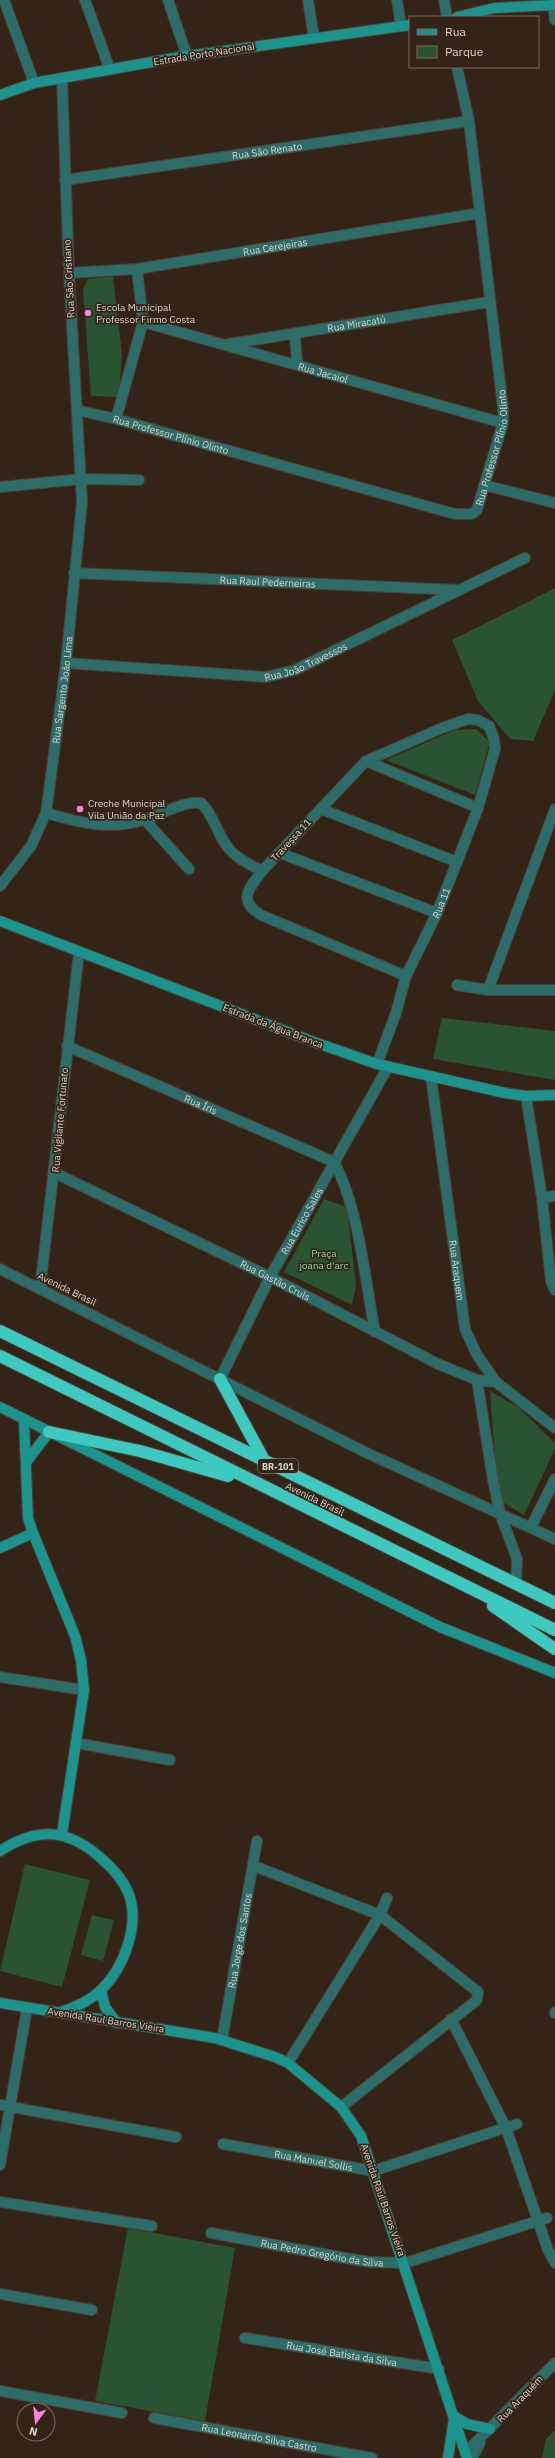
<svg xmlns="http://www.w3.org/2000/svg" width="555" height="2458" font-family="'IBM Plex Sans',sans-serif">
<style>
.green{fill:#2a5331}
.lines{fill:none;stroke-linecap:round;stroke-linejoin:round}
.street-casing{stroke:#4f4034;stroke-width:12}
.secondary-casing{stroke:#4f4034;stroke-width:12}
.highway-casing{stroke:#4f4034;stroke-width:14}
.street{stroke:#2d6d69;stroke-width:10}
.secondary{stroke:#1b948e;stroke-width:10}
.highway{stroke:#3dc8c0;stroke-width:12}
.poi-dot{fill:#fe85df;stroke:#342417;stroke-width:1.5}
.labels{text-anchor:middle;dominant-baseline:central;stroke-width:3.5;stroke-linejoin:round;paint-order:stroke}
.shield{fill:#342417;stroke:#ab9e95;stroke-width:1}
.shield-label{font-size:9px;font-weight:bold;fill:#ded3cb}
.street-label{font-size:10px;fill:#ded3cb;stroke:#342417}
.poi-label{font-size:10px;fill:#ded3cb;stroke:#342417;text-anchor:start}
.park-label{font-size:10px;fill:#8fda9b;stroke:#342417}
</style>
<rect width="100%" height="100%" fill="#342417"/>
<g class="green">
<path d="M113,276L122,355L119,397L91,396L83,289L88,279Z"/>
<path d="M555,588V690L533,741L510,739L478,701L452,640Z"/>
<path d="M476,729L490,742L475,795L386,760L455,730Z"/>
<path d="M442,1018L555,1031V1080L433,1059Z"/>
<path d="M324,1199L347,1207L356,1286L352,1305L284,1272Z"/>
<path d="M490,1391L518,1407L555,1443V1449L524,1515L498,1499Z"/>
<path d="M25,1864L90,1880L62,1987L0,1971Z"/>
<path d="M92,1915L114,1920L103,1961L81,1955Z"/>
<path d="M128,2228L235,2248L205,2421L95,2401Z"/>
<path d="M555,2430V2458H542L546,2439Z"/>
</g>
<g class="lines">
<g class="street-casing">
<g id="street">
<path d="M4,0L34,83"/>
<path d="M85,0L110,70"/>
<path d="M168,0L187,56"/>
<path d="M308,0L314,38"/>
<path d="M397,0L401,26"/>
<path d="M444,0L447,17"/>
<path d="M553,5L555,20"/>
<path id="s1" d="M65,180L469,121"/>
<path id="s2" d="M69,273L137,269L480,213"/>
<path id="s3" d="M143,322L503,423"/>
<path d="M295,334L297,365"/>
<path id="s4" d="M228,344L489,302"/>
<path id="s5" d="M77,410L116,419L455,514H472L477,510L503,423V408L469,121L457,67"/>
<path d="M116,419L143,322L137,269"/>
<path d="M484,485L555,503"/>
<path d="M0,487L82,479L139,480"/>
<path id="s6" d="M74,573L459,590"/>
<path id="s7" d="M66,663L266,677L295,670L525,558"/>
<path d="M366,761L478,808"/>
<path d="M321,809L457,862"/>
<path d="M46,813C81,823 110,831 146,819C164,814 182,801 201,803C216,817 218,840 233,853C241,861 253,866 262,871"/>
<path d="M145,820L189,869"/>
<path d="M280,853L437,913"/>
<path id="s8" d="M0,886L31,846L46,813L66,663L82,502L69,273L62,79"/>
<path d="M457,985L488,990H555"/>
<path d="M488,990L555,809"/>
<path id="s9" d="M67,1046L334,1162C359,1208 365,1280 375,1332"/>
<path id="s10" d="M377,1064L396,1013L406,976L437,913L478,808L495,749L494,739L489,726L478,720L468,719L442,728L366,761L262,871C249,889 237,900 261,915L406,976"/>
<path id="s11" d="M431,1077L465,1329L477,1355L496,1382L555,1428"/>
<path d="M526,1096L542,1198L551,1281L555,1290"/>
<path id="s12" d="M55,1173L270,1277L438,1364L477,1380L496,1382"/>
<path d="M542,1198L555,1196"/>
<path d="M0,1269L367,1453L555,1539"/>
<path d="M40,1289L79,952"/>
<path id="s13" d="M220,1379L270,1277L388,1067"/>
<path d="M477,1380L493,1480L500,1513L517,1559L516,1584"/>
<path d="M531,1527L555,1479"/>
<path d="M0,1677L84,1690"/>
<path d="M76,1743L170,1760"/>
<path d="M254,1866L380,1915L478,1992L477,2000L341,2107"/>
<path d="M555,2012V2013"/>
<path d="M451,2019L506,2128L548,2250L555,2263"/>
<path id="s14" d="M222,2040L257,1841"/>
<path d="M288,2063L380,1915L387,1898"/>
<path d="M0,2105L176,2137"/>
<path id="s15" d="M223,2144L373,2171L517,2124"/>
<path d="M0,2165L27,2008"/>
<path d="M0,2202L152,2226"/>
<path id="s16" d="M211,2233L345,2258L370,2262L405,2263L547,2218"/>
<path d="M0,2294L92,2310"/>
<path id="s17" d="M245,2338L439,2369"/>
<path d="M0,2391L122,2413"/>
<path id="s18" d="M154,2418L372,2458"/>
<path d="M466,2452L555,2363"/>
<path d="M472,2458L480,2443"/>
</g>
</g>
<g class="secondary-casing">
<g id="secondary">
<path d="M457,17L494,8L555,5"/>
<path d="M0,95L34,83L180,57L410,25"/>
<path d="M0,921L314,1042L377,1064L505,1093L526,1096L555,1095"/>
<path d="M0,1407L440,1627L555,1673"/>
<path d="M24,1421L28,1518L33,1533L75,1636L81,1660L84,1690L62,1834"/>
<path d="M27,1461L49,1432"/>
<path d="M0,1548L33,1533"/>
<path d="M0,1851C38,1826 69,1829 102,1859C111,1867 123,1880 128,1892C141,1923 124,1968 101,1990C90,2001 76,2007 61,2012"/>
<path d="M101,1990L105,2007L117,2023"/>
<path d="M0,2003L215,2038L275,2057L288,2063L341,2107L361,2136L467,2458"/>
<path d="M454,2416L467,2424L490,2429"/>
<path d="M448,2458L454,2418"/>
</g>
</g>
<g class="highway-casing">
<g id="highway">
<path d="M0,1331L555,1603"/>
<path d="M0,1356L555,1630"/>
<path d="M220,1379L264,1460"/>
<path d="M49,1432L140,1451L228,1476"/>
<path d="M493,1606L555,1649"/>
</g>
</g>
<use href="#street" class="street"/>
<use href="#secondary" class="secondary"/>
<use href="#highway" class="highway"/>
</g>
<g class="poi-dot">
<circle cx="88" cy="313" r="4"/>
<circle cx="80" cy="809" r="4"/>
</g>
<g class="labels">
<rect class="shield" x="258" y="1459" width="40" height="14" rx="3"/>
<g class="shield-label">
<text x="278" y="1466">BR-101</text>
</g>
<g class="street-label">
<text transform="translate(204 54) rotate(-9)">Estrada Porto Nacional</text>
<text stroke="none"><textPath href="#s1" startOffset="204">Rua São Renato</textPath></text>
<text stroke="none"><textPath href="#s2" startOffset="208">Rua Cerejeiras</textPath></text>
<text transform="translate(69 279) rotate(-93)">Rua São Cristiano</text>
<text stroke="none"><textPath href="#s4" startOffset="130">Rua Miracatú</textPath></text>
<text stroke="none"><textPath href="#s3" startOffset="187">Rua Jacaiol</textPath></text>
<text stroke="none"><textPath href="#s5" startOffset="97">Rua Professor Plínio Olinto</textPath></text>
<text stroke="none"><textPath href="#s5" startOffset="480">Rua Professor Plínio Olinto</textPath></text>
<text stroke="none"><textPath href="#s6" startOffset="194">Rua Raul Pederneiras</textPath></text>
<text stroke="none"><textPath href="#s7" startOffset="243">Rua João Travessos</textPath></text>
<text stroke="none"><textPath href="#s8" startOffset="211">Rua Sargento João Lima</textPath></text>
<text transform="translate(291 840) rotate(-47)">Travessa 11</text>
<text stroke="none"><textPath href="#s10" startOffset="174">Rua 11</textPath></text>
<text transform="translate(273 1026) rotate(21)">Estrada da Água Branca</text>
<text stroke="none"><textPath href="#s9" startOffset="146">Rua Íris</textPath></text>
<text transform="translate(60 1120) rotate(-85)">Rua Vigilante Fortunato</text>
<text stroke="none"><textPath href="#s13" startOffset="178">Rua Eurico Sales</textPath></text>
<text stroke="none"><textPath href="#s11" startOffset="195">Rua Araquem</textPath></text>
<text stroke="none"><textPath href="#s12" startOffset="245">Rua Gastão Cruls</textPath></text>
<text transform="translate(67 1289) rotate(26)">Avenida Brasil</text>
<text transform="translate(315 1499) rotate(26)">Avenida Brasil</text>
<text stroke="none"><textPath href="#s14" startOffset="101">Rua Jorge dos Santos</textPath></text>
<text transform="translate(106 2020) rotate(9)">Avenida Raul Barros Vieira</text>
<text stroke="none"><textPath href="#s15" startOffset="92">Rua Manuel Sollis</textPath></text>
<text transform="translate(383 2200) rotate(71)">Avenida Raul Barros Vieira</text>
<text stroke="none"><textPath href="#s16" startOffset="113">Rua Pedro Gregório da Silva</textPath></text>
<text stroke="none"><textPath href="#s17" startOffset="98">Rua José Batista da Silva</textPath></text>
<text transform="translate(520 2399) rotate(-46)">Rua Araquém</text>
<text stroke="none"><textPath href="#s18" startOffset="107">Rua Leonardo Silva Castro</textPath></text>
</g>
<g class="poi-label">
<text x="96" y="307">Escola Municipal<tspan x="96" dy="12">Professor Firmo Costa</tspan></text>
<text x="88" y="803">Creche Municipal<tspan x="88" dy="12">Vila União da Paz</tspan></text>
</g>
<g class="park-label">
<text x="324" y="1253">Praça<tspan x="324" dy="12">joana d'arc</tspan></text>
</g>
</g>
<rect x="409" y="16" width="130" height="52" fill="#342417" stroke="#786a5f"/>
<rect x="417" y="29" width="20" height="6" fill="#1b948e" stroke="#786a5f"/>
<text x="445" y="36" font-size="12" fill="#ded3cb">Rua</text>
<rect x="417" y="46" width="20" height="12" fill="#2a5331" stroke="#786a5f"/>
<text x="445" y="56" font-size="12" fill="#ded3cb">Parque</text>
<g transform="translate(36 2422) rotate(195)"><circle r="19" fill="#342417" stroke="#786a5f"/>
<path d="M0-3L7 15L0 10L-7 15Z" fill="#fe85df"/>
<text y="-6" font-size="11" font-weight="bold" text-anchor="middle" fill="#ded3cb">N</text>
</g>
</svg>
